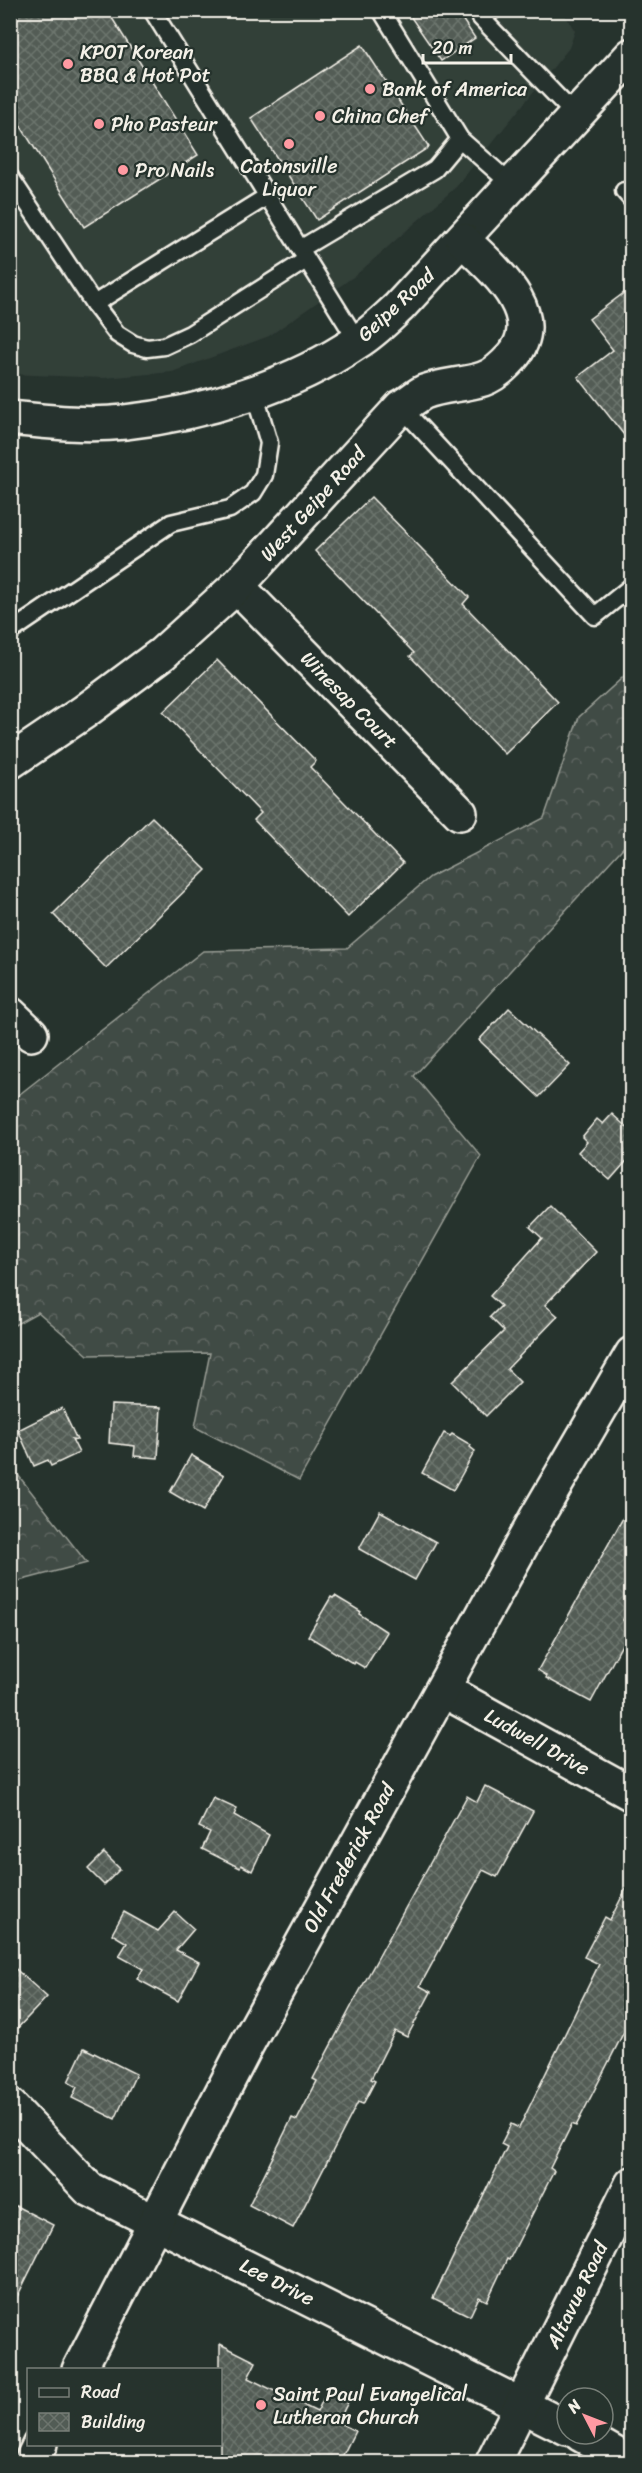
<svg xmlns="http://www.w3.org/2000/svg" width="642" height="2473" font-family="Sriracha,sans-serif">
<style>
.built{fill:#333f39}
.forest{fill:url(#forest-crowns);stroke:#9a9e96;stroke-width:1.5}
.building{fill:url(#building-cross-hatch);stroke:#f4f1e8;stroke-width:1.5}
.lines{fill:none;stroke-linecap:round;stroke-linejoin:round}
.lane-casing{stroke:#f4f1e8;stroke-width:21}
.street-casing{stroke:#f4f1e8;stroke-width:38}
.secondary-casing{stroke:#f4f1e8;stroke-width:38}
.lane{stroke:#26332d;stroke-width:16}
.street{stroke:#26332d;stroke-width:33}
.secondary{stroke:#26332d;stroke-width:33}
.poi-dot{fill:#ff9aa2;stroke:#26332d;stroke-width:2}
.labels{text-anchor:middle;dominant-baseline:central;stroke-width:4.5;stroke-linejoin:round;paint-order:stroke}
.poi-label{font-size:20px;fill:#f4f1e8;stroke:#26332d;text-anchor:start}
.street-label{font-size:20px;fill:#f4f1e8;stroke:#26332d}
</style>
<defs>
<pattern id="forest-crowns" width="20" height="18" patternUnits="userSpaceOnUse" patternTransform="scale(1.5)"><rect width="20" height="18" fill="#414b45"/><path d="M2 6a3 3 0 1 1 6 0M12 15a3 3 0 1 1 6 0" fill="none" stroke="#5d6560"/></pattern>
<pattern id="building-cross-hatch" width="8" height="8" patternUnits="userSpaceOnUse" patternTransform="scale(1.5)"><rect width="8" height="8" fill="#525c55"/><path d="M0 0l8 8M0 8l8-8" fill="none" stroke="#6c746d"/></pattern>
</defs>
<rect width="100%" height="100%" fill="#26332d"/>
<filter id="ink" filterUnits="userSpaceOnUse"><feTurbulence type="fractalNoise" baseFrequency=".0167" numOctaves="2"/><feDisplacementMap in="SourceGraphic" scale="12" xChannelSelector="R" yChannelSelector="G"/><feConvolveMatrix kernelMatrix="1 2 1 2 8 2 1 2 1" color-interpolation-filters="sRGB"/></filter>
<g filter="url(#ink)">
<path class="built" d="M562,10L575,31L569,48L456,187L356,275L269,336L172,372L104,378L11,374V11Z"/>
<g class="forest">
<path d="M631,670V839L414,1076L481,1156L299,1480L195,1427L210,1353L88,1355L38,1312L11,1327L10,1103L16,1097L203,951L347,948L430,877L544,818L579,717Z"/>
<path d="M10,1466H11L87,1563L11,1583Z"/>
</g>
<g class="building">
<path d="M10,10H107L198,155L84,227L10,109Z"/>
<path d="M406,10H456L475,38L441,61Z"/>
<path d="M362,45L429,147L317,220L251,118Z"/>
<path d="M632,287V445L578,377L613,350L589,319Z"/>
<path d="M371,497L469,597L463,604L558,702L505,754L410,656L414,653L315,551Z"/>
<path d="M217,660L316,761L310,767L403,863L348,917L254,820L261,813L163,712Z"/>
<path d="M152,817L206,870L106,968L53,914Z"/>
<path d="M509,1008L570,1065L539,1097L479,1040Z"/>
<path d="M612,1114L632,1132V1155L610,1180L578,1152L587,1142L582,1137L597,1119L603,1124Z"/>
<path d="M550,1206L596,1252L545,1305L558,1316L507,1369L520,1382L486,1416L452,1382L504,1331L490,1317L501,1306L490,1296L542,1238L530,1227Z"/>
<path d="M111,1405L161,1407L158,1458L134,1456L135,1446L109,1443Z"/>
<path d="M62,1408L77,1440L72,1439L79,1453L51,1466L48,1460L34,1466L18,1430Z"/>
<path d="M444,1433L450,1436L452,1434L471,1445L470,1447L475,1451L453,1490L422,1473Z"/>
<path d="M191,1455L224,1475L203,1511L170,1492Z"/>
<path d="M632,1502V1605L623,1620L632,1626L591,1702L546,1678L547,1676L538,1670Z"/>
<path d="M380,1511L436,1542L415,1580L359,1549Z"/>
<path d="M335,1596L360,1611L359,1614L387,1632L365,1668L355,1662L354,1664L308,1636L331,1597L333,1598Z"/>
<path d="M485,1786L533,1811L497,1877L483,1870L420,1986L431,1992L407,2037L395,2031L371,2079L375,2081L363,2104L358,2102L293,2228L249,2205L292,2118L297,2120L317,2081L313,2079L352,2005L467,1796L477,1802Z"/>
<path d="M213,1798L237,1809L234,1815L269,1835L252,1871L241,1865L240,1868L202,1849L210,1832L199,1827Z"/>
<path d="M104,1853L120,1869L104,1885L88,1869Z"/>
<path d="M632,1877V2016L576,2126L572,2124L550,2168L554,2171L509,2260L507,2259L487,2301L479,2297L470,2316L433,2298L507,2147L501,2144L511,2124L519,2128L599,1964L584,1957L605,1917L610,1920Z"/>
<path d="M124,1912L158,1931L175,1912L194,1929L176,1950L199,1962L178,2001L137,1979L143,1969L119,1956L127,1943L112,1934Z"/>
<path d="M10,1964L47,1997L10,2036Z"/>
<path d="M84,2048L136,2074L115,2119L72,2098L77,2087L68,2082Z"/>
<path d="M10,2203L53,2225L10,2311Z"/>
<path d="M220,2344L256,2362L248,2378L317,2412L329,2387L350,2398L338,2422L355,2431L339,2463H220Z"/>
</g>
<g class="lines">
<g class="lane-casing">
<g id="lane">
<path d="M152,10L358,342"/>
<path d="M381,10L460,139L512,185"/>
<path d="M493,10L481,18L576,116"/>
<path d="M10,177L94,304L266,197"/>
<path d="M624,191L632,200"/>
<path d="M300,249L435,169L460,139"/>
<path d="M94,304L117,334L133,344L147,348L164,346L190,334L306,260"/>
<path d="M401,407L595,616L632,586"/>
<path d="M10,632L171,523L230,509L253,493L264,475L269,443L254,392"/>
</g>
</g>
<g class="street-casing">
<g id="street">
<path d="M10,418C48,422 87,426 125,422C202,414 292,386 357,342C372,333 386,319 399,307L632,55"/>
<path d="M237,586L460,813"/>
<path d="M10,762L84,712L162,654L237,586L401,407C409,403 416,396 424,392C442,385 465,385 483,379C495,375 504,366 512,357C549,314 492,268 463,240"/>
<path d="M10,1014L31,1034"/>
<path d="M443,1690L632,1794"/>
<path d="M10,2106L89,2189L567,2428"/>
<path d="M580,2434L629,2462"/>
<path d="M493,2462L632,2184"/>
</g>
</g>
<g class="secondary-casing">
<g id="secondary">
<path d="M79,2370L247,2044L538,1515L632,1354"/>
<path d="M31,2462L40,2444"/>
</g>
</g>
<use href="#lane" class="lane"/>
<use href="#street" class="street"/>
<use href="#secondary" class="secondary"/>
</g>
</g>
<g class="poi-dot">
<circle cx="68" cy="64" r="6"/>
<circle cx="370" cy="89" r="6"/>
<circle cx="320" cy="116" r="6"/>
<circle cx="99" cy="124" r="6"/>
<circle cx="289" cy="144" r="6"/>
<circle cx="123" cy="170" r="6"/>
<circle cx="261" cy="2405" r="6"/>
</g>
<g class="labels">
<g class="poi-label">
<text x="80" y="52">KPOT Korean<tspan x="80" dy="23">BBQ &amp; Hot Pot</tspan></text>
<text x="382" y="89">Bank of America</text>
<text x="332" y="116">China Chef</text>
<text x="111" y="124">Pho Pasteur</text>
<text x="289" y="166" text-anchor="middle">Catonsville<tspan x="289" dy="23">Liquor</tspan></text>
<text x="135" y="170">Pro Nails</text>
<text x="273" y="2394">Saint Paul Evangelical<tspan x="273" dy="23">Lutheran Church</tspan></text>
</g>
<g class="street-label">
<text transform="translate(396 305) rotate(-43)">Geipe Road</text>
<text transform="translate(313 504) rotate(-48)">West Geipe Road</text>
<text transform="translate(349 700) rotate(45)">Winesap Court</text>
<text transform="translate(537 1742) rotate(29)">Ludwell Drive</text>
<text transform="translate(349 1858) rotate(-61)">Old Frederick Road</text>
<text transform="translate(277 2282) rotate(27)">Lee Drive</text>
<text transform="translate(577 2295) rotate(-64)">Altavue Road</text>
</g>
</g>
<rect width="642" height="2473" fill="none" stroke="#26332d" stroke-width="36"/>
<rect x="18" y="18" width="606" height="2437" fill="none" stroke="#f4f1e8" stroke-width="2" filter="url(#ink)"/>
<rect x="27" y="2368" width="195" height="78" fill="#26332d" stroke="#787f78" stroke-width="1.5"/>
<rect x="39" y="2388" width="30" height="9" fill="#26332d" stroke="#787f78" stroke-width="1.5"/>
<text x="81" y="2398" font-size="18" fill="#f4f1e8">Road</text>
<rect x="39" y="2413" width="30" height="18" fill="url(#building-cross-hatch)" stroke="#787f78" stroke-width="1.5"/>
<text x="81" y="2428" font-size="18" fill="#f4f1e8">Building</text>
<g transform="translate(585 2416) rotate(312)"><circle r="28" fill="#26332d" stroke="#787f78" stroke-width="1.5"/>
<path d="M0-4.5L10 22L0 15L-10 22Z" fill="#ff9aa2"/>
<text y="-9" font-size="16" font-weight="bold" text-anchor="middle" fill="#f4f1e8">N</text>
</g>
<path d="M423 54v9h88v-9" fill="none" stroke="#f4f1e8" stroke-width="3"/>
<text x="432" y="54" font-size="18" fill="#f4f1e8" stroke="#26332d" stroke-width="4.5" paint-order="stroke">20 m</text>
</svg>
